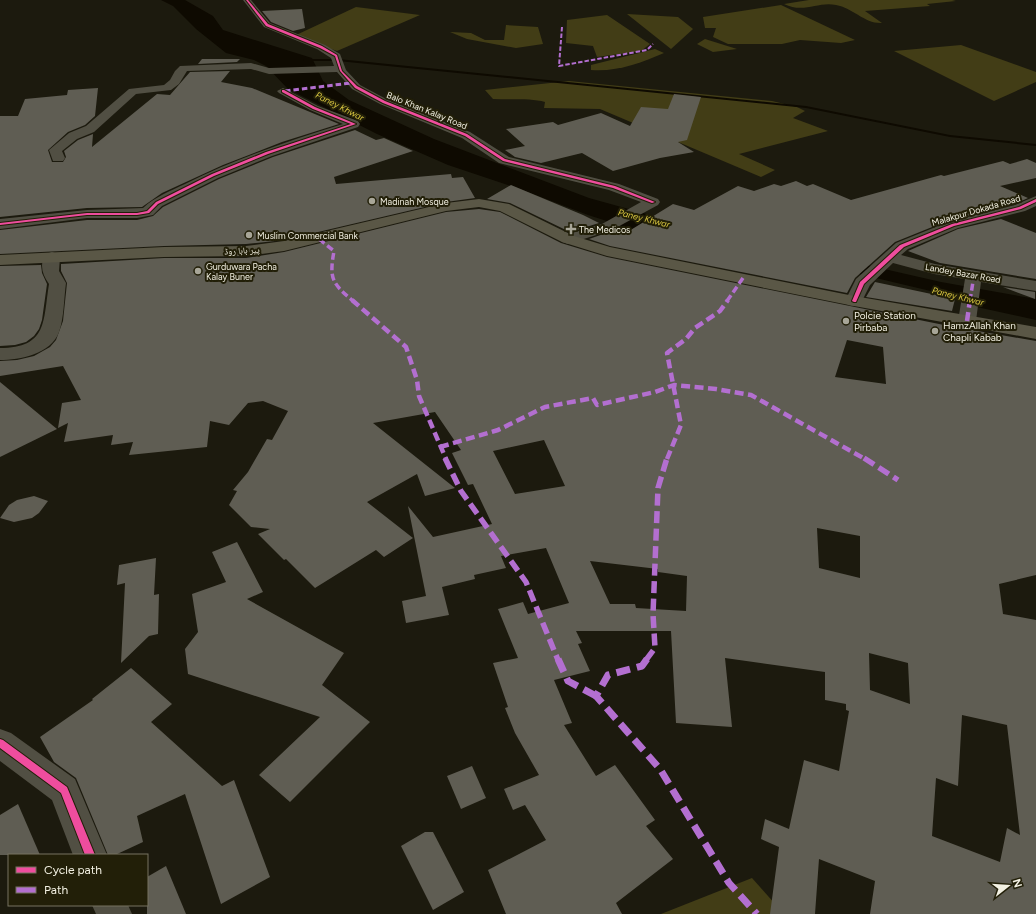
<svg xmlns="http://www.w3.org/2000/svg" width="1036" height="914" font-family="Figtree,'Noto Naskh Arabic',sans-serif">
<style>
.green{fill:#423d16}
.water{fill:#0e0a01}
.lines{fill:none;stroke-linecap:round;stroke-linejoin:round}
.stream{fill:#0e0a01;fill-rule:evenodd}
.building{fill:#5f5d53;fill-rule:evenodd}
.minor{fill:#514f43;fill-rule:evenodd}
.major{fill:#5a5746;fill-rule:evenodd}
.quiet-far5{stroke:#b36fd0;stroke-width:2;stroke-dasharray:4.5 2;stroke-linecap:butt}
.quiet-far4{stroke:#b36fd0;stroke-width:3;stroke-dasharray:5.5 3;stroke-linecap:butt}
.quiet-far3{stroke:#b36fd0;stroke-width:3.5;stroke-dasharray:7 3.5;stroke-linecap:butt}
.quiet-far2{stroke:#b36fd0;stroke-width:4.5;stroke-dasharray:9 4.5;stroke-linecap:butt}
.quiet-far1{stroke:#b36fd0;stroke-width:5.5;stroke-dasharray:12 5.5;stroke-linecap:butt}
.quiet{stroke:#b36fd0;stroke-width:7;stroke-dasharray:14 7;stroke-linecap:butt}
.cycleway-casing{stroke:#221f08;stroke-width:2}
.cycleway{fill:#ef4d9e;fill-rule:evenodd}
.poi-dot{fill:#a8a698;stroke:#221f08;stroke-width:1.5}
.labels{text-anchor:middle;dominant-baseline:central;stroke-width:4;stroke-linejoin:round;paint-order:stroke}
.far-water-label{font-size:9px;font-style:italic;fill:#dbc841;stroke:#221f08}
.far-street-label{font-size:9px;fill:#f3f1e3;stroke:#221f08}
.far-poi-label{font-size:9px;fill:#f3f1e3;stroke:#221f08;text-anchor:start}
.poi-label{font-size:10px;fill:#f3f1e3;stroke:#221f08;text-anchor:start}
</style>
<rect width="100%" height="100%" fill="#1c1a0e"/>
<g class="green">
<path d="M809,0H952L956,1L927,4L930,6L865,11L882,23C865,24 853,8 836,5C818,1 804,14 784,4Z"/>
<path d="M781,5L855,40L841,43L800,40L782,44H728L713,37L716,28H705L703,17Z"/>
<path d="M356,7L420,15L337,51L294,36Z"/>
<path d="M627,14L678,17L693,29L671,49Z"/>
<path d="M607,15L650,44L641,51L597,57L593,46L566,43L567,20Z"/>
<path d="M506,25L538,27L543,44L516,48L467,39L450,32L471,33L485,40H504Z"/>
<path d="M705,39L737,49L713,52L697,44Z"/>
<path d="M961,45L1036,72V82L994,101L894,51Z"/>
<path d="M655,49L664,53C641,63 617,72 591,70V65Z"/>
<path d="M569,81L772,101L797,107L805,111L793,118L828,131L739,154L775,170L761,177L600,109L544,108L545,102C531,98 510,100 493,99L485,90Z"/>
<path d="M752,878L784,914H661Z"/>
</g>
<path class="water" d="M161,0H185L213,16L223,30L312,58L323,81L349,100L434,139L589,198L661,218L941,282L1036,299V320L963,304L960,298L859,274L794,263L635,230L588,215L520,189L448,165L377,134L288,89L266,66L254,60L226,53L196,29L173,6Z"/>
<g class="lines">
<path class="stream" d="M303,59H338L806,106L950,135L1036,144V146L950,137L806,108L338,61H304Z"/>
</g>
<g class="building">
<path d="M302,9L305,28L293,31L271,22L262,11Z"/>
<path d="M202,59H240L237,62L198,64Z"/>
<path d="M230,71L221,82L252,88L339,124L282,142L223,165L162,193L142,207L87,208L0,217V116H18L25,99L67,95L68,90L98,88L95,116L85,125L68,132L48,150L52,162H63L66,157L64,151L78,140L93,134L92,147L157,94L170,95L190,72Z"/>
<path d="M674,94L701,97L687,140L678,142L694,152L660,158L613,171L582,153L541,163L515,157L505,150L525,146L506,129L553,122L558,125L601,113L630,126L641,107L668,109Z"/>
<path d="M355,130L376,140L384,138L413,151L334,177L336,184L451,174L452,178L463,177L475,198L446,202L284,240L246,244L164,246L0,254V230L87,220H137L153,216L163,207L219,179L273,157Z"/>
<path d="M1027,159L1036,163V178L1000,186L1028,198L1015,204L947,221L895,242L855,278L847,293L610,246L589,239L615,230L618,232L621,229L629,231L673,204L694,210L738,186L754,191L774,184L781,186L796,181L807,186L813,184L851,200L941,175L944,176L1003,161L1010,164Z"/>
<path d="M511,185L583,215L599,223L570,232L510,203L487,199Z"/>
<path d="M479,209L500,212L561,243L607,257L949,326L1036,341V575L999,584L1003,614L1036,620V914H870L875,881L819,859L815,914H770L779,847L761,839L765,819L789,829L804,760L839,771L849,711L846,710V704L825,700V672L725,658L732,727L676,723L671,631H576L582,643L578,644L590,671L554,680L572,723L564,725L596,776L615,765L655,820L646,826L673,859L616,903L622,914H506L488,870L546,840L525,805L513,810L504,789L539,775L515,733L505,708L508,707L493,663L518,658L498,609L523,602L528,614L569,603L546,548L501,556L506,568L474,575L475,579L442,587L449,615L406,623L402,601L426,596L408,506L433,537L492,524L473,484L468,485L452,453L461,450L435,412L373,423L455,488L425,496L417,474L367,502L413,538L384,557L376,550L315,588L286,559L284,560L258,534L270,529L251,527L229,505L237,491L233,490L248,472L267,439L272,440L288,411L263,401L248,403L229,425L210,421L207,447L129,455L133,442L111,445L113,435L64,442L68,423L58,428L62,403L81,400L63,366L0,376V361L17,360L34,356L50,347L56,340L63,321L67,283L61,271V264L164,258H246L284,252L446,212ZM847,340L883,347L886,384L835,377ZM544,440L565,486L515,494L493,451ZM817,528L860,536V578L819,568ZM590,561L658,569V572L687,576L686,611L636,608L635,604H610ZM869,653L908,663L910,704L870,690ZM962,715L1007,725L1020,835L1007,828L1000,862L932,836L936,778L958,786Z"/>
<path d="M1001,219L1036,233V279L940,263L908,251L958,229Z"/>
<path d="M41,265L42,273L47,284L42,320L39,329L34,336L26,342L15,345L0,346V266Z"/>
<path d="M875,282L955,299L952,311L866,297Z"/>
<path d="M1003,287L1035,292V299Z"/>
<path d="M0,382L57,429L0,457Z"/>
<path d="M34,496L48,501L39,513L32,518L14,522L0,518L9,505L17,500Z"/>
<path d="M237,542L263,592L247,599L344,653L322,685L370,722L290,802L259,775L320,717L188,674L185,649L198,632L192,594L226,582L212,552Z"/>
<path d="M156,558L154,595L159,594L158,634L149,636L121,663L125,583L117,585L119,565Z"/>
<path d="M131,668L172,704L151,722L222,786L234,780L270,877L221,904L185,794L137,816L143,842L115,855H108L76,778L54,762L40,737L93,700L92,699Z"/>
<path d="M472,766L486,798L461,809L447,776Z"/>
<path d="M18,804L40,855H0V815Z"/>
<path d="M425,832H433L464,892L433,910L401,846Z"/>
<path d="M166,866L186,914H147V877Z"/>
</g>
<g class="lines">
<g class="minor">
<path d="M243,0H251L270,23L325,45L340,54L346,70L360,85L388,100L470,132L509,157L619,184L658,199L660,202L658,205L612,230L568,244L562,242L560,239L562,236L602,224L641,202L609,190L499,163L462,138L380,104L352,89L337,72L269,74L251,69L187,71L179,84L171,90L136,94L94,132L77,139L62,151L65,158L63,161H53L49,150L69,133L86,126L129,89L164,85L170,80L175,71L180,66L251,63L269,68L334,66L331,58L317,49L264,27Z"/>
<path d="M283,88L318,106L358,121L360,124L358,127L272,156L218,178L162,206L153,215L137,218H87L0,229V219L87,210L143,208C155,197 170,191 185,184C236,158 289,141 343,124L310,110L279,93L277,91Z"/>
<path d="M1036,196V206L1025,211L958,228L908,249L901,255L935,264L1036,281V291L981,282L976,321L973,325L967,326L961,325L958,321L965,279L934,274L893,263L870,285L860,305L854,306L848,305L845,301L856,279L896,243L948,222L1015,205Z"/>
<path d="M52,252L58,254L60,257L59,271L66,283C64,297 64,319 59,332C51,354 20,360 0,360V348C48,348 43,321 49,284C42,274 39,264 46,254Z"/>
<path d="M0,729L11,733L75,779L107,855H73L52,800L0,761Z"/>
<path d="M92,905H128L132,914H96Z"/>
</g>
<path class="major" d="M479,199L509,204L574,236L610,247L854,296L1036,327V339L854,306L607,256L562,242L500,211L479,207L446,211L284,251L246,256L164,257L0,265V255L164,247L246,246L284,241L446,203Z"/>
<path class="quiet-far5" d="M562,27L559,66L647,50L653,44"/>
<path class="quiet-far4" d="M285,91L351,83"/>
<g class="quiet-far3">
<path d="M319,239L334,251C329,279 332,283 353,301"/>
<path d="M727,301L743,278"/>
<path d="M970,301L974,275"/>
</g>
<g class="quiet-far2">
<path d="M352,300L406,347L417,380L419,396L446,459"/>
<path d="M967,321L970,300"/>
<path d="M440,447L498,430L545,407L593,398L597,405L655,392L674,385L716,389L751,395L865,459"/>
<path d="M667,459L681,425L667,353L686,339L695,328L720,311L728,300"/>
</g>
<g class="quiet-far1">
<path d="M445,458L461,491L526,582L558,660"/>
<path d="M864,458L898,480"/>
<path d="M646,660L655,648L653,614L658,488L667,458"/>
</g>
<g class="quiet">
<path d="M558,659L568,681L596,696"/>
<path d="M647,659L642,666L608,675L596,696L660,769L729,883L757,914"/>
</g>
<g class="cycleway-casing">
<g id="cycleway">
<path d="M246,0H248L268,24L322,46L337,55L342,71L357,86L385,101L467,134L505,159L615,186L655,202L652,203L613,188L503,161L465,136L383,103L355,88L340,71L335,56L320,48L266,26Z"/>
<path d="M282,90H284L315,107L356,124L268,154L214,176L158,204L149,213L137,215H87L0,225V223L87,213H137L147,211L156,202L212,174L266,152L351,124L313,109L282,92Z"/>
<path d="M1036,199V202L1021,209L954,226L904,247L864,284L856,302H854L852,301L860,282L900,245L952,224L1019,207Z"/>
<path d="M0,739L3,740L67,787L95,855H85L61,793L0,748Z"/>
</g>
</g>
<use href="#cycleway" class="cycleway"/>
</g>
<g class="poi-dot">
<circle cx="372" cy="201" r="4"/>
<path d="M569 223h4v4h4v4h-4v4h-4v-4h-4v-4h4z"/>
<circle cx="249" cy="235" r="4"/>
<circle cx="198" cy="271" r="4"/>
<circle cx="846" cy="321" r="4"/>
<circle cx="935" cy="331" r="4"/>
</g>
<g class="labels">
<g class="far-water-label">
<text transform="translate(340 106) rotate(27)">Paney Khwar</text>
<text transform="translate(644 218) rotate(14)">Paney Khwar</text>
<text transform="translate(958 296) rotate(14)">Paney Khwar</text>
</g>
<g class="far-street-label">
<text transform="translate(427 110) rotate(22)">Balo Khan Kalay Road</text>
<text transform="translate(976 210) rotate(-16)">Malakpur Dokada Road</text>
<text transform="translate(242 250) rotate(-3)">پیر بابا روڈ</text>
<text transform="translate(963 273) rotate(10)">Landey Bazar Road</text>
</g>
<g class="far-poi-label">
<text x="380" y="201">Madinah Mosque</text>
<text x="579" y="229">The Medicos</text>
<text x="257" y="235">Muslim Commercial Bank</text>
<text x="206" y="266">Gurduwara Pacha<tspan x="206" dy="10">Kalay Buner</tspan></text>
</g>
<g class="poi-label">
<text x="854" y="315">Polcie Station<tspan x="854" dy="12">Pirbaba</tspan></text>
<text x="943" y="325">HamzAllah Khan<tspan x="943" dy="12">Chapli Kabab</tspan></text>
</g>
</g>
<rect x="8" y="854" width="140" height="52" fill="#221f08" stroke="#767360"/>
<rect x="16" y="867" width="20" height="6" fill="#ef4d9e" stroke="#767360"/>
<text x="44" y="874" font-size="12" fill="#f3f1e3">Cycle path</text>
<rect x="16" y="887" width="20" height="6" fill="#b36fd0" stroke="#767360"/>
<text x="44" y="894" font-size="12" fill="#f3f1e3">Path</text>
<g transform="translate(1008 886) rotate(73)" stroke="#221f08" stroke-width="3" paint-order="stroke">
<path d="M0-3L7 15L0 10L-7 15Z" fill="#f3f1e3"/>
<text y="-6" font-size="11" font-weight="bold" text-anchor="middle" fill="#f3f1e3">N</text>
</g>
</svg>
